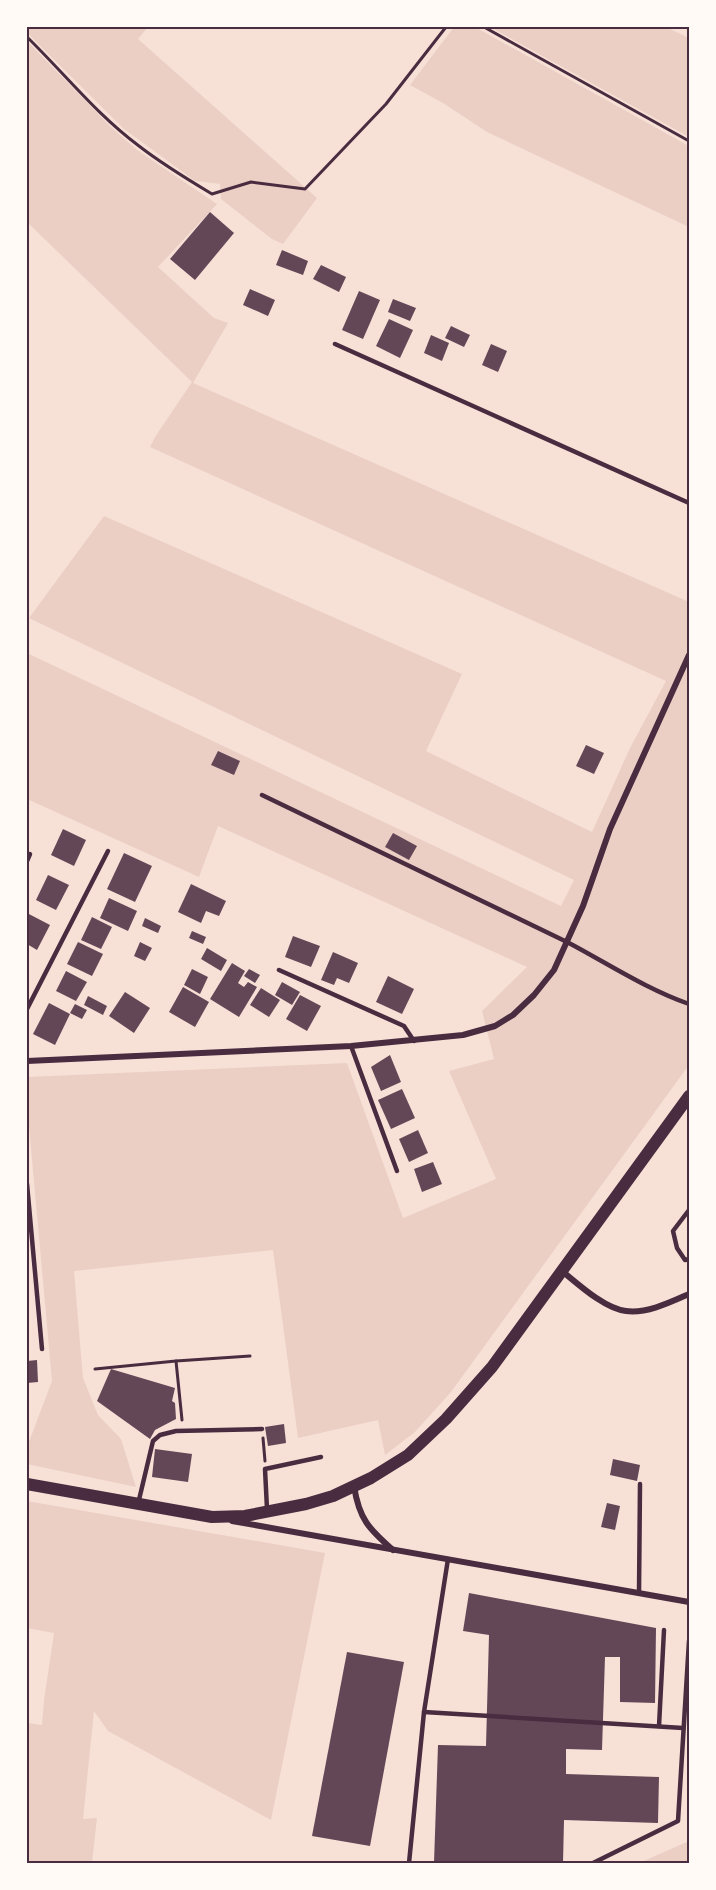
<svg xmlns="http://www.w3.org/2000/svg" width="716" height="1890" font-family="'PT Sans Narrow',sans-serif">
<style>
.green{fill:#ebcfc5}
.building{fill:#644757}
.lines{fill:none;stroke-linecap:round;stroke-linejoin:round}
.path{stroke:#4a2c40;stroke-width:3}
.service{stroke:#4a2c40;stroke-width:4.5}
.minor{stroke:#4a2c40;stroke-width:6}
.secondary{stroke:#4a2c40;stroke-width:12}
.neatline{fill:none;stroke:#4a2c40;stroke-width:2}
</style>
<rect width="100%" height="100%" fill="#f7e1d7"/>
<g class="green">
<path d="M27,27H148L138,39L317,198L283,244L272,239L221,199L220,184L195,181L124,129L27,33Z"/>
<path d="M454,27H475L689,146V227L487,132L443,103L410,85Z"/>
<path d="M490,27H666L689,38V137Z"/>
<path d="M27,41L111,127L137,150L217,204L158,267L214,318L228,323L193,383L689,602V1065L451,1392L415,1432L385,1455L378,1420L298,1438L273,1250L74,1271L83,1378L98,1415L121,1439L136,1487L27,1464V1447L52,1381L27,1104V1077L347,1063L403,1218L496,1179L449,1071L494,1059L482,1011L527,967L218,826L199,877L27,799V653L561,906L574,880L29,618L104,516L462,674L426,751L592,832L630,748L666,681L150,447L155,437L192,382L27,222Z"/>
<path d="M27,1501L325,1553L271,1820L108,1731L94,1711L83,1819L97,1818L92,1863H27V1723L42,1725L44,1700L54,1633L27,1628Z"/>
<path d="M689,1841V1863H639Z"/>
</g>
<g class="building">
<path d="M210,212L234,233L195,280L170,259Z"/>
<path d="M282,250L308,261L303,275L276,265Z"/>
<path d="M321,265L346,277L339,292L313,279Z"/>
<path d="M250,289L275,300L268,316L243,305Z"/>
<path d="M359,291L380,300L363,339L342,330Z"/>
<path d="M393,299L416,308L410,321L388,312Z"/>
<path d="M389,319L413,330L400,358L376,346Z"/>
<path d="M451,326L470,335L464,347L445,338Z"/>
<path d="M431,335L449,343L442,361L424,353Z"/>
<path d="M491,344L507,351L498,372L482,365Z"/>
<path d="M586,745L604,753L594,774L576,766Z"/>
<path d="M218,751L240,761L234,775L211,765Z"/>
<path d="M63,829L86,840L74,866L51,855Z"/>
<path d="M393,833L417,846L409,860L385,847Z"/>
<path d="M124,853L152,866L135,902L107,889Z"/>
<path d="M48,875L69,885L56,910L36,900Z"/>
<path d="M191,884L226,901L219,916L206,911L201,923L178,912Z"/>
<path d="M109,898L137,911L128,931L100,918Z"/>
<path d="M27,913L50,925L37,950L27,944Z"/>
<path d="M92,917L112,927L101,949L81,940Z"/>
<path d="M145,918L161,926L158,933L142,926Z"/>
<path d="M192,931L206,937L203,944L189,938Z"/>
<path d="M293,936L320,946L311,967L285,957Z"/>
<path d="M78,942L103,954L92,976L67,964Z"/>
<path d="M140,942L152,948L145,961L134,956Z"/>
<path d="M207,948L227,960L221,971L201,959Z"/>
<path d="M333,952L358,963L349,983L337,978L334,985L321,980Z"/>
<path d="M232,963L245,971L238,983L244,987L248,982L257,987L239,1017L210,999Z"/>
<path d="M192,969L208,977L200,994L184,985Z"/>
<path d="M249,969L260,975L255,983L244,976Z"/>
<path d="M66,971L87,982L76,1001L56,991Z"/>
<path d="M388,976L414,989L402,1014L376,1002Z"/>
<path d="M282,982L300,992L292,1005L275,995Z"/>
<path d="M183,987L209,1002L195,1027L169,1012Z"/>
<path d="M261,988L280,1000L269,1017L250,1005Z"/>
<path d="M125,992L150,1008L134,1033L109,1016Z"/>
<path d="M300,995L321,1006L307,1031L286,1019Z"/>
<path d="M88,996L107,1006L103,1015L84,1005Z"/>
<path d="M49,1003L70,1014L55,1045L33,1034Z"/>
<path d="M75,1004L87,1010L82,1019L70,1013Z"/>
<path d="M390,1055L401,1082L381,1091L371,1067Z"/>
<path d="M402,1089L415,1118L391,1129L378,1100Z"/>
<path d="M418,1130L428,1153L409,1162L399,1139Z"/>
<path d="M433,1162L442,1184L422,1192L414,1169Z"/>
<path d="M37,1360L38,1382L27,1383V1361Z"/>
<path d="M111,1369L175,1388L172,1401L175,1403L176,1419L155,1430L150,1439L97,1401Z"/>
<path d="M284,1424L286,1443L268,1446L265,1427Z"/>
<path d="M155,1449L192,1454L188,1482L152,1477Z"/>
<path d="M613,1459L640,1465L637,1481L610,1475Z"/>
<path d="M607,1503L620,1506L615,1530L601,1527Z"/>
<path d="M469,1593L656,1628L655,1703L620,1702V1657H605L602,1750L566,1749V1774L659,1777L658,1823L564,1820L563,1863H434L438,1745L486,1746L489,1635L463,1631Z"/>
<path d="M347,1652L404,1662L370,1846L312,1836Z"/>
</g>
<g class="lines">
<g class="path">
<path d="M484,27L689,141"/>
<path d="M27,37C64,73 97,115 139,146C162,164 187,179 212,194L251,182L305,189L386,104L446,27"/>
<path d="M95,1369L176,1361"/>
<path d="M182,1420L176,1361L250,1356"/>
<path d="M263,1438L265,1461"/>
</g>
<g class="service">
<path d="M335,344L689,503"/>
<path d="M262,795L567,942C607,963 646,989 689,1004"/>
<path d="M27,861L30,854"/>
<path d="M279,970L404,1026L414,1041"/>
<path d="M27,1009L108,851"/>
<path d="M351,1046L397,1171"/>
<path d="M27,1184L42,1349"/>
<path d="M689,1210L673,1231L677,1248L685,1260L689,1259"/>
<path d="M138,1504L153,1441L160,1435L176,1431L262,1429"/>
<path d="M267,1509L265,1469L321,1457"/>
<path d="M639,1593L640,1484"/>
<path d="M424,1712L683,1728"/>
<path d="M659,1726L664,1630"/>
<path d="M409,1863L424,1712L448,1559"/>
<path d="M593,1863L678,1821L689,1641"/>
</g>
<g class="minor">
<path d="M27,1061L351,1046L463,1035L495,1026L513,1015L534,995L554,970L583,906L610,829L689,655"/>
<path d="M562,1271C578,1284 605,1309 626,1311C646,1314 671,1302 689,1294"/>
<path d="M354,1486C359,1519 369,1529 393,1550"/>
<path d="M232,1521L689,1602"/>
</g>
<path class="secondary" d="M27,1484L212,1517L245,1516L306,1504L333,1496L371,1478L408,1455L446,1419L492,1367L689,1096"/>
</g>
<rect width="716" height="1890" fill="none" stroke="#fffaf5" stroke-width="57"/>
<rect x="28" y="28" width="660" height="1834" class="neatline"/>
</svg>
